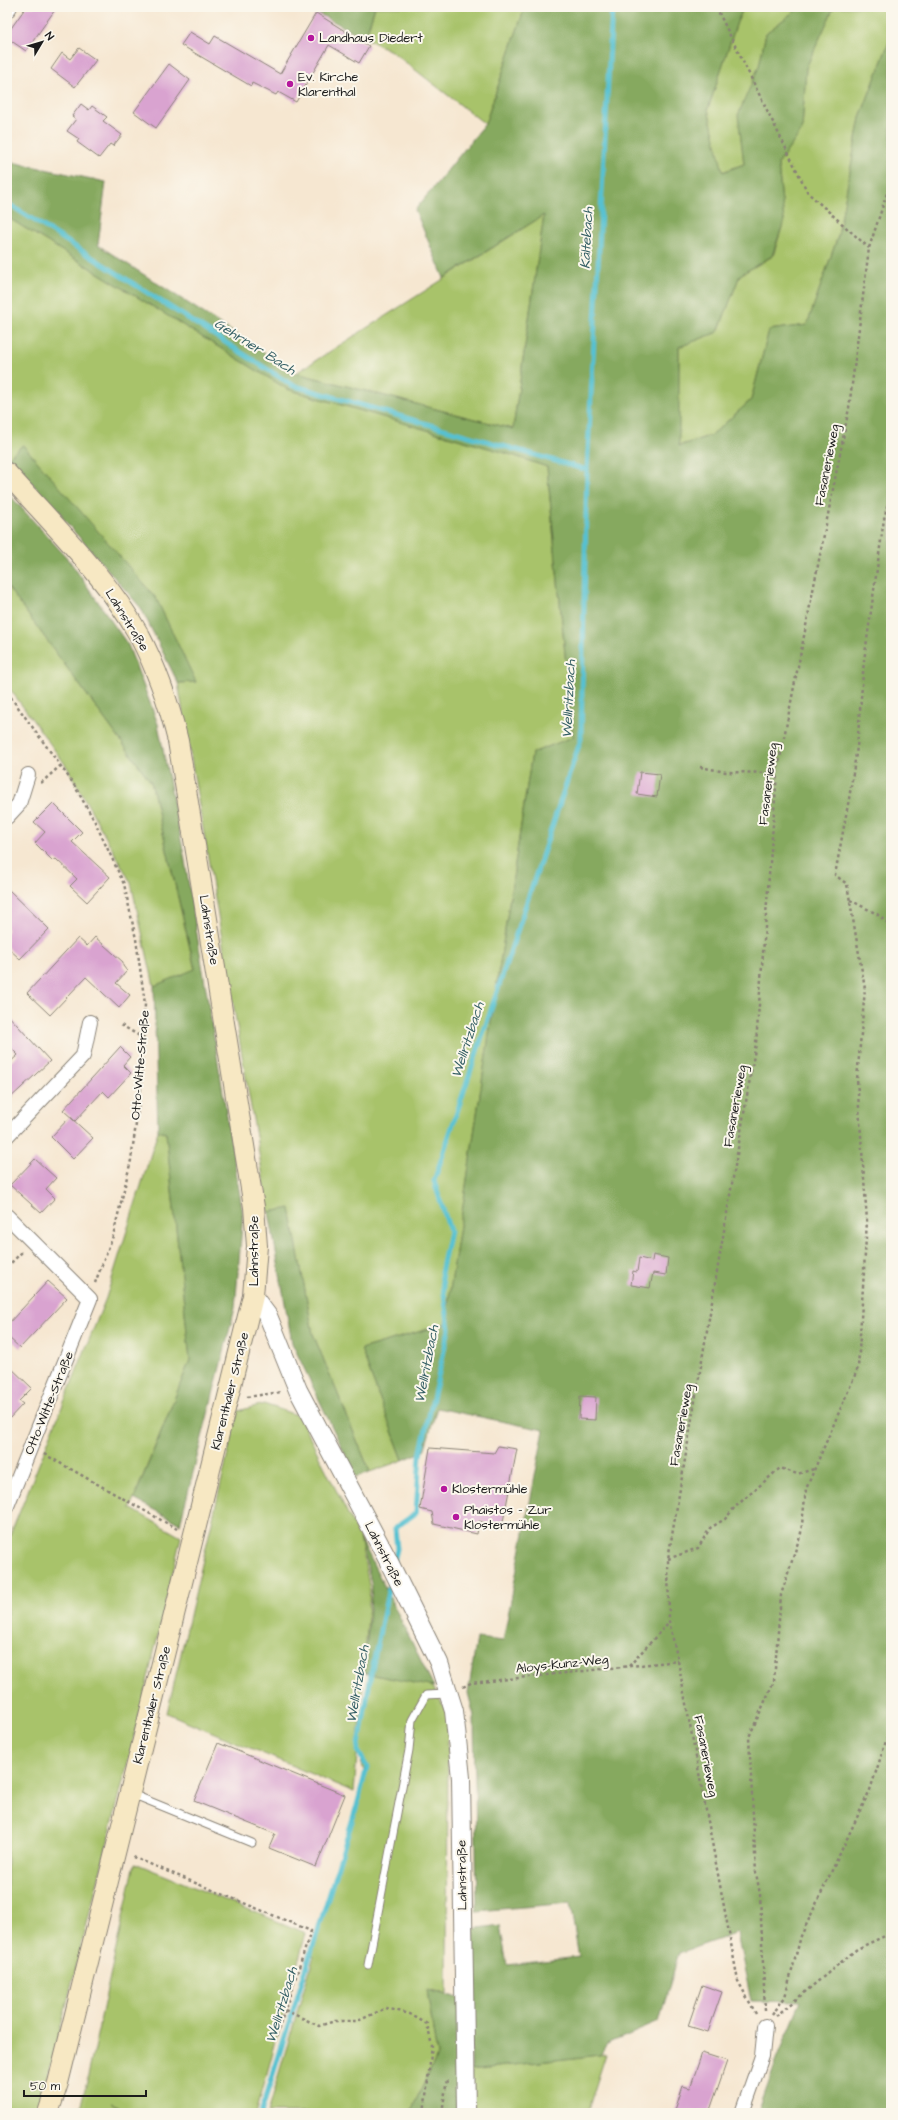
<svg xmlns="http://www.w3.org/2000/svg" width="898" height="2120" font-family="'Architects Daughter',sans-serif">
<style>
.green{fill:#a8c36a;stroke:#627043}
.forest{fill:#86a95e;stroke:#51623d}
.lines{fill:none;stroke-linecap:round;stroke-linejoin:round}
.stream{stroke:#56c1d1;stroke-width:5}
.building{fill:#d9a3d0}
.service-casing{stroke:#898276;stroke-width:9}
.minor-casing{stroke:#898276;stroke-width:16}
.tertiary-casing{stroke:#898276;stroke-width:20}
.secondary-casing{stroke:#898276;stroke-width:22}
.path{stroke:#898276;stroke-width:2.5;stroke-dasharray:3 3;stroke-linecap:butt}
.service{stroke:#fff;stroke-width:7}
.minor{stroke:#fff;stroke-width:14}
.tertiary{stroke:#fff;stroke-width:18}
.secondary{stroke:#f7e8c3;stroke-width:20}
.poi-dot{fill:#b5179e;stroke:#fbf7ec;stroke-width:1.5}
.labels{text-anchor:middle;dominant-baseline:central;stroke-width:4;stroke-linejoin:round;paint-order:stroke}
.poi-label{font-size:13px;fill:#1c1c1c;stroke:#fbf7ec;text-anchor:start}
.street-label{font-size:13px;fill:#1c1c1c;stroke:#fbf7ec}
.water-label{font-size:14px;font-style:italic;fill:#335e64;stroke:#fbf7ec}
</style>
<rect width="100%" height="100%" fill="#fbf7ec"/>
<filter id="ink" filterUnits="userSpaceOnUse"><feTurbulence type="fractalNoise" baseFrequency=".025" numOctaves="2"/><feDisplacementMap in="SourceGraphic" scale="8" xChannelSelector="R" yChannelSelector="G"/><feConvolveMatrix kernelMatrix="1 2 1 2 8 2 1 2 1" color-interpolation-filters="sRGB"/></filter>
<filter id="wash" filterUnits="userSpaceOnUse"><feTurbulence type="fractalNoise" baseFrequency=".012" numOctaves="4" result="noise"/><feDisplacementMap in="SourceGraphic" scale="16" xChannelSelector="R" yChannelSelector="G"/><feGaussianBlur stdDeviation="0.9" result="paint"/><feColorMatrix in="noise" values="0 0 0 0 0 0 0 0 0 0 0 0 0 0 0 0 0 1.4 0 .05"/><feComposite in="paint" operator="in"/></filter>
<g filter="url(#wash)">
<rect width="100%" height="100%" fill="#f6e7d1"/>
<g class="green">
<path d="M375,7H525L485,124L391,51L365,38Z"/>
<path d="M744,7H800L766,33L759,66L739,115L744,164L722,172L708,109L737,22Z"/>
<path d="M834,7H891V37L860,118L838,236L807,325L769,330L751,400L712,435L678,446L679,347L718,332L740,275L773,256L784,221L778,164L802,130L806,68Z"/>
<path d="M544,215L513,429L296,373Z"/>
<path d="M7,217L287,389L509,454L547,467L573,737L532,753L445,1324L361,1349L403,1460L370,1472L313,1334L290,1209L269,1212L178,683L196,682L23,445L9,457L7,455Z"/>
<path d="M7,586L151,782L195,970L154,986L131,883L67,767L7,685Z"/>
<path d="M158,1131L166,1133L190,1360L130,1508L181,1537L132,1746L39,2113H7V1543L106,1298Z"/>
<path d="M264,1404L299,1416L360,1538L370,1590L354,1792L167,1713L238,1411Z"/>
<path d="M372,1675L432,1685L448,1715L447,1994L427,1989L437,2056L410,2113H267L314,1956L311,1955L365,1775L358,1751Z"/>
<path d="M135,1863L306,1933L256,2113H133L110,2104L130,2113H78L84,2094Z"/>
<path d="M606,2054L587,2113H475L471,2070Z"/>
</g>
<g class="forest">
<path d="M306,7H375L365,38Z"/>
<path d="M525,7H744L737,22L708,109L723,172L744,164L738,115L759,66L766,33L800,7H834L806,68L802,130L778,164L784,221L772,256L740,275L718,332L679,347V446L712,435L751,400L769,330L807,325L838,236L860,118L891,37V2113H758L777,2059L801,2002L751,2001L737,1933L679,1953L659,2022L607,2044L599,2055L471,2070L472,1929L500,1925L507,1965L579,1957L570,1903L477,1911L474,1716L468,1693L477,1638L503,1641L544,1430L437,1408L424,1451L403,1460L361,1349L445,1324L532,753L573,737L547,467L509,454L287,389L7,217V161L106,182L98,245L296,373L513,429L544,215L444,278L415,210L485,124Z"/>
<path d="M23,445L156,598L196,682L178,683L141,608L9,457Z"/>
<path d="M7,492L69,560L128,645L158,724L184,855L243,1214L235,1308L180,1524L134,1499L190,1360L166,1133L158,1131L154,986L195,969L151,782L7,586Z"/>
<path d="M290,1208L313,1334L370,1472L356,1477L292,1343L269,1212Z"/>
<path d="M361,1539L434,1687L364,1673L372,1587Z"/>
<path d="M427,1990L459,1998L464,2113H410L437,2056Z"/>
</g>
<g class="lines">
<g class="stream">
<path d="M7,203L292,385L587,470"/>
<path d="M394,1561L397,1549L395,1528L416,1513L420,1455L449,1329L441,1273L450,1231L434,1181L581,739L587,470L612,7"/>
<path d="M261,2113L358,1802L367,1767L358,1751L371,1674L391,1577"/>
</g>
</g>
<g id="blocks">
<g class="building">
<path d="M26,7H57L26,51L7,38V34Z"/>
<path d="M316,13L369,46L359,63L329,45L296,102L278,92L276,95L252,83L251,86L181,45L190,32L210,44L215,36L280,74Z"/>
<path d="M79,48L96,60L75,87L51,69L62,53L70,59Z"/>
<path d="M169,64L190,80L156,128L134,112Z"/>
<path d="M81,104L89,110L92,106L107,117L103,121L122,135L113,146L110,144L99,158L77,142L79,139L67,131L76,119L72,116Z"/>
<path d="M640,772L660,774L657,797L637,794Z"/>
<path d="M53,803L82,832L72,842L110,877L87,902L70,886L77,879L56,859L53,861L35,843L45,832L34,822Z"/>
<path d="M7,888L49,929L20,959L7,947Z"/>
<path d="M95,937L123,962V966L127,971L116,983L130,995L119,1008L86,977L50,1015L27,993L78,938L87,946Z"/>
<path d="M7,1014L50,1061L7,1101V1065L18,1055L7,1044Z"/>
<path d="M120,1047L130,1057L123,1065L131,1073L109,1097L103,1091L75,1121L63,1110Z"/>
<path d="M70,1117L93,1138L73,1159L51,1137Z"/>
<path d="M35,1159L56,1178L46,1189L55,1198L41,1213L10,1185Z"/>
<path d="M653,1255L668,1258L666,1275L653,1273L650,1288L631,1285L633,1271L637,1272L639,1258L652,1261Z"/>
<path d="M48,1281L67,1298L20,1348L7,1336V1325Z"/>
<path d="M7,1364L32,1388L19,1401L23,1404L7,1421Z"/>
<path d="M580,1396L596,1397L595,1420L579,1419Z"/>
<path d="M498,1446L517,1449L502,1527L479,1521L477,1534L434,1524L432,1512L420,1509L430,1448L494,1453Z"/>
<path d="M218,1743L345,1795L316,1867L269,1848L275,1834L194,1801Z"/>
<path d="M702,1985L722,1992L708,2032L688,2026Z"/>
<path d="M702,2053L727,2061L709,2113H674L683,2086L690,2088Z"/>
</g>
</g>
</g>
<g filter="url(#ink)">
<use href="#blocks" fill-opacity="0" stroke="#898276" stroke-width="1"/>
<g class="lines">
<g class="service-casing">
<g id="service">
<path d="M132,1794L252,1843"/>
<path d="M368,1965L409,1750L412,1720L426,1695L448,1694"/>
</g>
</g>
<g class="minor-casing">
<g id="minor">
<path d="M7,11L10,7"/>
<path d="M7,817L19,804L28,775"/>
<path d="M7,1136L83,1056L90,1022"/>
<path d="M7,1216L90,1299L7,1506"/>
<path d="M742,2113L762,2056L765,2026"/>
</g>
</g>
<g class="tertiary-casing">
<path id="tertiary" d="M253,1296L268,1316L298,1390L388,1560L439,1663L454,1711L461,1778L466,2113"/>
</g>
<g class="secondary-casing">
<path id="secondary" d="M7,473C52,524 106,576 139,635C157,669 169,704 178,741L254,1207L257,1246L253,1296L58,2083L48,2113"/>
</g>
<g class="path">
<path d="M716,7L808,193L869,248"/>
<path d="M7,692L73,783L95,822L124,884L136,939L145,1004L141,1088L131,1160L113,1236L95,1283"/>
<path d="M700,767L726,772L777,773"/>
<path d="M41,783L60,766"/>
<path d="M850,900L877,914L891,926"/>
<path d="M121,1025L145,1039"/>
<path d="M7,1267L22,1252"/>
<path d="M247,1397L281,1392"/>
<path d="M44,1454L177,1529"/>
<path d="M668,1559L698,1548L710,1528L725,1519L735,1507L780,1468L797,1474L814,1469"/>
<path d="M629,1666L669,1622"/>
<path d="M463,1687L471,1683L678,1661"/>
<path d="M133,1857L311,1931L275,2040"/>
<path d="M285,2010L319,2026L335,2021H358L386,2008L410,2014L427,2024L432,2046L424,2113"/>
<path d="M765,2011L760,1894L756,1873L749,1737L774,1681L781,1595L801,1533L806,1489L858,1368L867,1221L857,1079L865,989L847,884L835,875L849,799L857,747L864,661L884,519L891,490"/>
<path d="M756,2014L738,1981L678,1661L669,1621L668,1559L756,1043L777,773L849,408L869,248L891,181"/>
<path d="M772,2015L785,1997L801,1936L870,1790L891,1726"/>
<path d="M776,2016L857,1949L891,1933"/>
<path d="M442,2113L447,2079"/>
</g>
<use href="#service" class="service"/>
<use href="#minor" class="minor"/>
<use href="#tertiary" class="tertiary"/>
<use href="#secondary" class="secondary"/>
</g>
</g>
<g class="poi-dot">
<circle cx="311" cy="38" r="4"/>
<circle cx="290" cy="84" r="4"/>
<circle cx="444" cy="1489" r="4"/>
<circle cx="456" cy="1517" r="4"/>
</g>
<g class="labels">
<g class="poi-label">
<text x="319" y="38">Landhaus Diedert</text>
<text x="298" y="77">Ev. Kirche<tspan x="298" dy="15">Klarenthal</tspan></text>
<text x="452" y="1489">Klostermühle</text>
<text x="464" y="1510">Phaistos - Zur<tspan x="464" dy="15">Klostermühle</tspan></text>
</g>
<g class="street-label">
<text transform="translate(827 465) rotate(-79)">Fasanerieweg</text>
<text transform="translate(127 620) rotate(58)">Lahnstraße</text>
<text transform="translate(768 784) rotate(-83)">Fasanerieweg</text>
<text transform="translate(209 930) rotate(81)">Lahnstraße</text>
<text transform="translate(140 1065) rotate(-85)">Otto-Witte-Straße</text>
<text transform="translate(735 1106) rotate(-80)">Fasanerieweg</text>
<text transform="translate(254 1251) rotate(-90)">Lahnstraße</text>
<text transform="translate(230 1391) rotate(-76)">Klarenthaler Straße</text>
<text transform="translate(49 1403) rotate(-68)">Otto-Witte-Straße</text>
<text transform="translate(681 1425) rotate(-80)">Fasanerieweg</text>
<text transform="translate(384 1554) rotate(63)">Lahnstraße</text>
<text transform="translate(562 1664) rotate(-6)">Aloys-Kunz-Weg</text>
<text transform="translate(152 1705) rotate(-76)">Klarenthaler Straße</text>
<text transform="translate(706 1756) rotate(79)">Fasanerieweg</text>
<text transform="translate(462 1875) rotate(-91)">Lahnstraße</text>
</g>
<g class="water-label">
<text transform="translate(587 238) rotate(-87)">Kältebach</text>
<text transform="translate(255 347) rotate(32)">Gehrner Bach</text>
<text transform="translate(569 699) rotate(-87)">Wellritzbach</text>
<text transform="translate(468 1040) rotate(-72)">Wellritzbach</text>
<text transform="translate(427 1364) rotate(-79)">Wellritzbach</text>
<text transform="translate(358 1684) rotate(-80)">Wellritzbach</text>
<text transform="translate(282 2005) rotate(-73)">Wellritzbach</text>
</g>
</g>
<rect width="898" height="2120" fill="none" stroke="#fbf7ec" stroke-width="24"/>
<g transform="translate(42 42) rotate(52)" stroke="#fbf7ec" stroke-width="3" paint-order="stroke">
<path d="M0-3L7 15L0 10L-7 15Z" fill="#1c1c1c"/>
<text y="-6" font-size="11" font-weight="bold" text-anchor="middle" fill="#1c1c1c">N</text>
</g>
<path d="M24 2090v6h122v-6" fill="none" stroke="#1c1c1c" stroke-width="2"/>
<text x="30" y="2090" font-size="12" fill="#1c1c1c" stroke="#fbf7ec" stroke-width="3" paint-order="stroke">50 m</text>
</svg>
